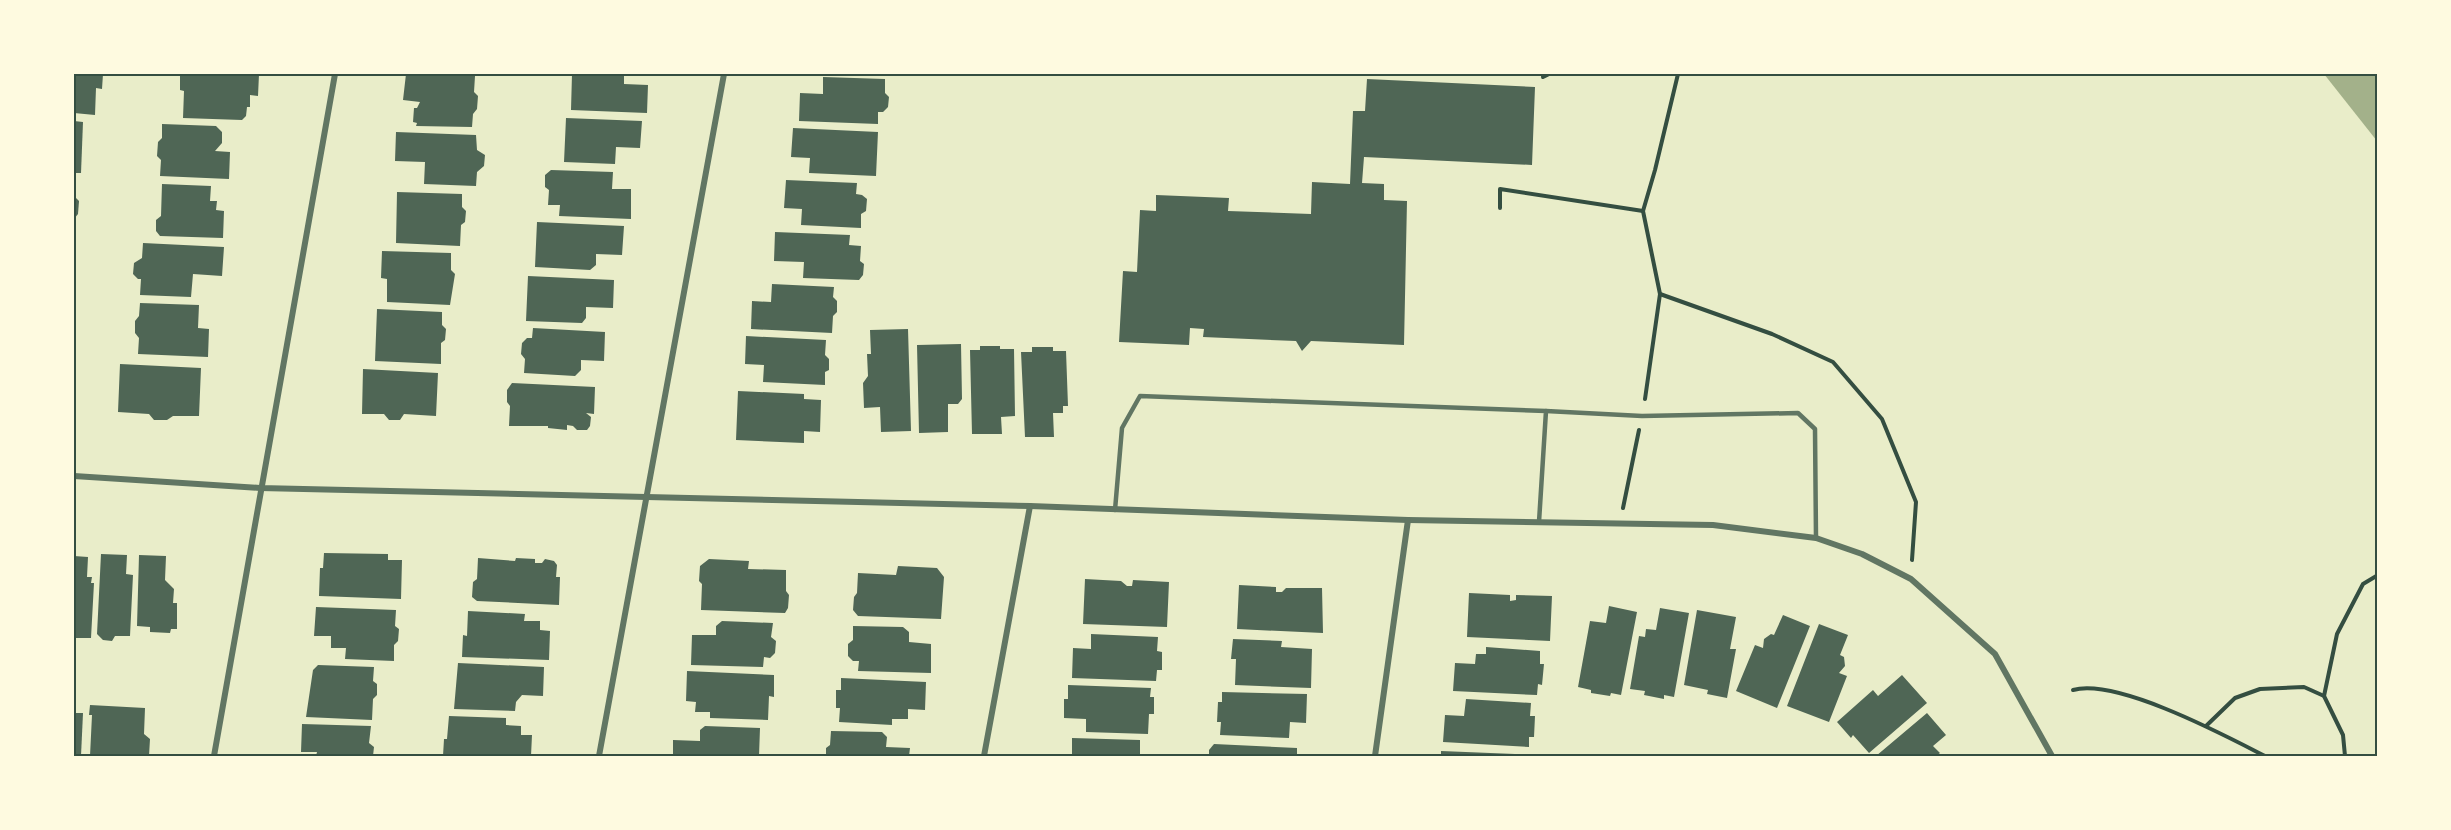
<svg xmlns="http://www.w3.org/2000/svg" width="2451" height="830" font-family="'Work Sans',sans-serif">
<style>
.water{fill:#a3b18a}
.building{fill:#4f6655}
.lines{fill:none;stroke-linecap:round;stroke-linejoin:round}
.path{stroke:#344e41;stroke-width:4}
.service{stroke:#617663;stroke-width:4.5}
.minor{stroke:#617663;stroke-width:6}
.neatline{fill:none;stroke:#344e41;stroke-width:2}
</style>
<rect width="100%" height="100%" fill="#e9edc9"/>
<path class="water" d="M2324,74H2377V141Z"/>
<g class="building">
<path d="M74,74H103L102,89L96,88L95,115L74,113Z"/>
<path d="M180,74H259L258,96L250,95V107H247L246,116L242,120L183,118L184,91L180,90Z"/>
<path d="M406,74L475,76L474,92L478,96L477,109L473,114L472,127L416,126L417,123L413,122L414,108H417L420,102L403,100Z"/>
<path d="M572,74H624V84L648,85L647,113L571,110Z"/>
<path d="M823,77L885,79V93L889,97L888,107L883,112H878V124L799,121L800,93L823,94Z"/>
<path d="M1367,79L1535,87L1532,165L1364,157L1362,183L1384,184V200L1407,201L1404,345L1311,341L1302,351L1296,341L1203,337L1204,329L1190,328L1189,345L1119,342L1123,271L1137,272L1140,210L1156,211V195L1229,198L1228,211L1311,214L1312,182L1350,184L1353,111H1365Z"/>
<path d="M566,118L642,121L640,148L616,147L615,164L564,162Z"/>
<path d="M74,121L83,122L81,173H74Z"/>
<path d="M162,124L216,126L222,132V143L215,151L230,152L229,179L160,176L161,160L157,156L158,142L162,138Z"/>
<path d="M793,128L878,132L876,176L809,173L810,158L791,157Z"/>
<path d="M396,132L476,135L477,150L485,155L484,166L477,172L476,186L424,184L425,162L395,161Z"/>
<path d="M551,170L613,172L612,189H631V219L559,216L560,205H548L549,190L545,187V175Z"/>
<path d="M786,180L857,183L856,194L862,195L867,199L866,211L861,214V228L801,225L802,209L784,208Z"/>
<path d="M162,184L211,186L210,201H217L216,210L224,211L223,238L160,236L156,231V220L161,216Z"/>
<path d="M397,192L462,194V207L466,211L465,222L461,225L460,246L396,243Z"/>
<path d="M74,196L79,201L78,214L74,219Z"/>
<path d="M537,222L624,226L622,255L596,254V265L590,270L535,267Z"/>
<path d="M775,232L850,235L849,245L861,246L860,261L864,264L863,275L859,280L803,278L804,262L774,261Z"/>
<path d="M143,243L224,247L222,276L193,274L191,297L140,295L141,279H138L133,274L134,263L142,258Z"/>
<path d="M382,251L451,253V270L455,274L450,305L387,302V279L381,278Z"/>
<path d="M528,276L614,280L613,308L586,307V318L582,323L526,321Z"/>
<path d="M772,284L834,287L833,297L837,301V312L833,316L832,333L751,329L752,301L771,302Z"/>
<path d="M140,303L199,305L198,328L209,329L208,357L138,354L139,338L135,333V321L139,316Z"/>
<path d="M377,309L442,312V325L446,329L445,340L441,343V364L375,361Z"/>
<path d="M533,328L605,332L604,361L581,360V370L575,376L524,373L525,359L521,354L522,343L527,338H532Z"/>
<path d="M908,329L911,431L881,432L880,407L864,408L863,383L868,376L867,354H871L870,330Z"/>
<path d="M746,336L826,340L825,355L829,359V370L825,372V385L763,382L764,365L745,364Z"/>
<path d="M961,344L962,399L958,404H948V432L919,433L917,345Z"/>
<path d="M980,346H1000V349H1014L1015,416L1001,417L1002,434H972L970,350H980Z"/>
<path d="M1032,347H1053V351H1066L1068,406H1063V413H1053L1054,437H1025L1021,352H1032Z"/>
<path d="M120,364L201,368L199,416H173L167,420H154L149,414L118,412Z"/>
<path d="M363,369L438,373L436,416L404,414L400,420H389L384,414H362Z"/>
<path d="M512,383L595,387L594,414L586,413L591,417L590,426L587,430H577L573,426L567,425V430L548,428V426H509L510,406L507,402V390Z"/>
<path d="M738,391L804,394V399L821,400L820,432L804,431V443L736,440Z"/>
<path d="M324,553L388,554V560H402L401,599L319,596L320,568H323Z"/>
<path d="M101,554L127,555L126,574L133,575L130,636H115L112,641L103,640L97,634Z"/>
<path d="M139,555L166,556L165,580L174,589L173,603H177V629H171L170,633L150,632V627L137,626Z"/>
<path d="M74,556L88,557L87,577H92L91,583H94L91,638H75L74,640Z"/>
<path d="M478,558L515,561L516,558L535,559V563H542L545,559L554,561L557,565L556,577H560L559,605L477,601L472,597L473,582L477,579Z"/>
<path d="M709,559L749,561L748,569L786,570V591L789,595L788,608L785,613L701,610L702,584L699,581L700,566Z"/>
<path d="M898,566L937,568L944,577L941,619L858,616L853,610L854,597L857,593L858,573L896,575Z"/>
<path d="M1085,579L1121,581L1127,586H1132L1133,580L1169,582L1167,627L1083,624Z"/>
<path d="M1239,585L1276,587V592H1282L1286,588H1322L1323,633L1237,629Z"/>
<path d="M1469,593L1510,595V601L1516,600V595L1552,596L1550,641L1467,637Z"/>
<path d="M1609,606L1637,612L1621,695L1611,693L1610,696L1591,693V690L1578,687L1590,621L1606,623Z"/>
<path d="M316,607L396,610L395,626L399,629L398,641L394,645V661L345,659L346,648H331V636H314Z"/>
<path d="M1660,608L1689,613L1674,697L1664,695V699L1644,695L1645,691L1630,689L1639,636L1645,637L1646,629L1656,630Z"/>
<path d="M1697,610L1736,617L1730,649H1736L1727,698L1707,694L1708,690L1684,685Z"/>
<path d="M468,611L525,614L524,621H540V630L550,631L549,660L462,657L463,635L467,636Z"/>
<path d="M1783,615L1810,626L1777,708L1736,691L1755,645L1763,648L1764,639L1771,634L1774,635Z"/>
<path d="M722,621L773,623L771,637L776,641L775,653L770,658L764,657L763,667L691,665L692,635H716V626Z"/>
<path d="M1819,624L1848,635L1840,655L1844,657L1845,666L1839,673L1847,676L1829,722L1787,706Z"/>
<path d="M853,626L903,627L909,632V642L931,644V673L858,671L859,661H853L848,656V644L853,640Z"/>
<path d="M1091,634L1158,637L1157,651L1162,652V670H1157L1156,681L1072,678L1073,648L1091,649Z"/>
<path d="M1233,639L1282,641L1281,647L1312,649L1311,688L1235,685L1236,659H1231Z"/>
<path d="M1486,647L1540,651V664H1544L1542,685L1538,684L1537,695L1453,691L1455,663L1475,664L1476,654H1486Z"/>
<path d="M458,663L544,667L543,696L522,695L516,702L515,711L454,709Z"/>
<path d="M318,665L374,667L373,681L377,684V695L373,699L372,720L306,717L313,670Z"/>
<path d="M687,671L774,675V697L769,696L768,720L710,718V712H695L696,702L686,701Z"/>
<path d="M1902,675L1927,703L1869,753L1853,735L1851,738L1837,722L1873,690L1878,696Z"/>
<path d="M841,678L926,682L925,710L908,709V719H892V725L839,722L840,708H836V690H841Z"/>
<path d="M1068,685L1151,688L1150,697H1154V714H1149L1148,734L1086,732V719L1064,718V699H1068Z"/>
<path d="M1222,692L1307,694L1306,723L1290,722L1289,738L1220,735L1221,722H1217L1218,702H1222Z"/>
<path d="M1466,699L1531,703L1530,716H1535L1534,737H1529V747L1443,742L1445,715L1464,716Z"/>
<path d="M90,705L145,708L144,734L150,739L149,756H90L92,715H89Z"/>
<path d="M74,713H83L81,756H74Z"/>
<path d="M1927,713L1946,735L1933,746L1940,753L1936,756H1876Z"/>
<path d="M449,716L506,718V725L521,726V735H532L531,756H443L444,739H447Z"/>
<path d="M302,724L371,726L369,743L374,747L373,756H316L317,752H301Z"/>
<path d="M705,726L760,728L759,756H673V740L700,741V730Z"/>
<path d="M831,731L882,732L887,737L886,747L910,748L909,756H826V748L830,745Z"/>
<path d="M1072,738L1140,740V756H1054V754H1072Z"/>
<path d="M1214,744L1297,748V756H1209V750Z"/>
<path d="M1441,751L1515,754H1523V756H1441Z"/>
</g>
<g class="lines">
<g class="path">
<path d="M1543,77L1549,74"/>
<path d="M1500,208V189L1643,211"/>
<path d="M1660,294L1772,334L1833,362L1882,419L1916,502L1912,560"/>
<path d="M1645,399L1660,294L1643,211L1655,170L1678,74"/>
<path d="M1623,508L1639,430"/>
<path d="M2073,690C2117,678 2224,735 2265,756"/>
<path d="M2324,696L2337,634L2363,584L2378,575"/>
<path d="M2206,726L2235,698L2260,689L2304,687L2324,696L2343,735L2345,756"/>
</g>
<g class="service">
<path d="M1546,411L1642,416L1798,413L1815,429L1816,538"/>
<path d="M1115,510L1122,428L1140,396L1546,411L1539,522"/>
</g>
<g class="minor">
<path d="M74,476L260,488L1030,506L1408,520L1713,525L1816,538L1862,554L1911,579L1995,654L2052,756"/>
<path d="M214,756L335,74"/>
<path d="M599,756L724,74"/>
<path d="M984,756L1030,506"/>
<path d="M1375,756L1408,520"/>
</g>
</g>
<rect width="2451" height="830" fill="none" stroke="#fefae0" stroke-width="150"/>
<rect x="75" y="75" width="2301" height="680" class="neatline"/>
</svg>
